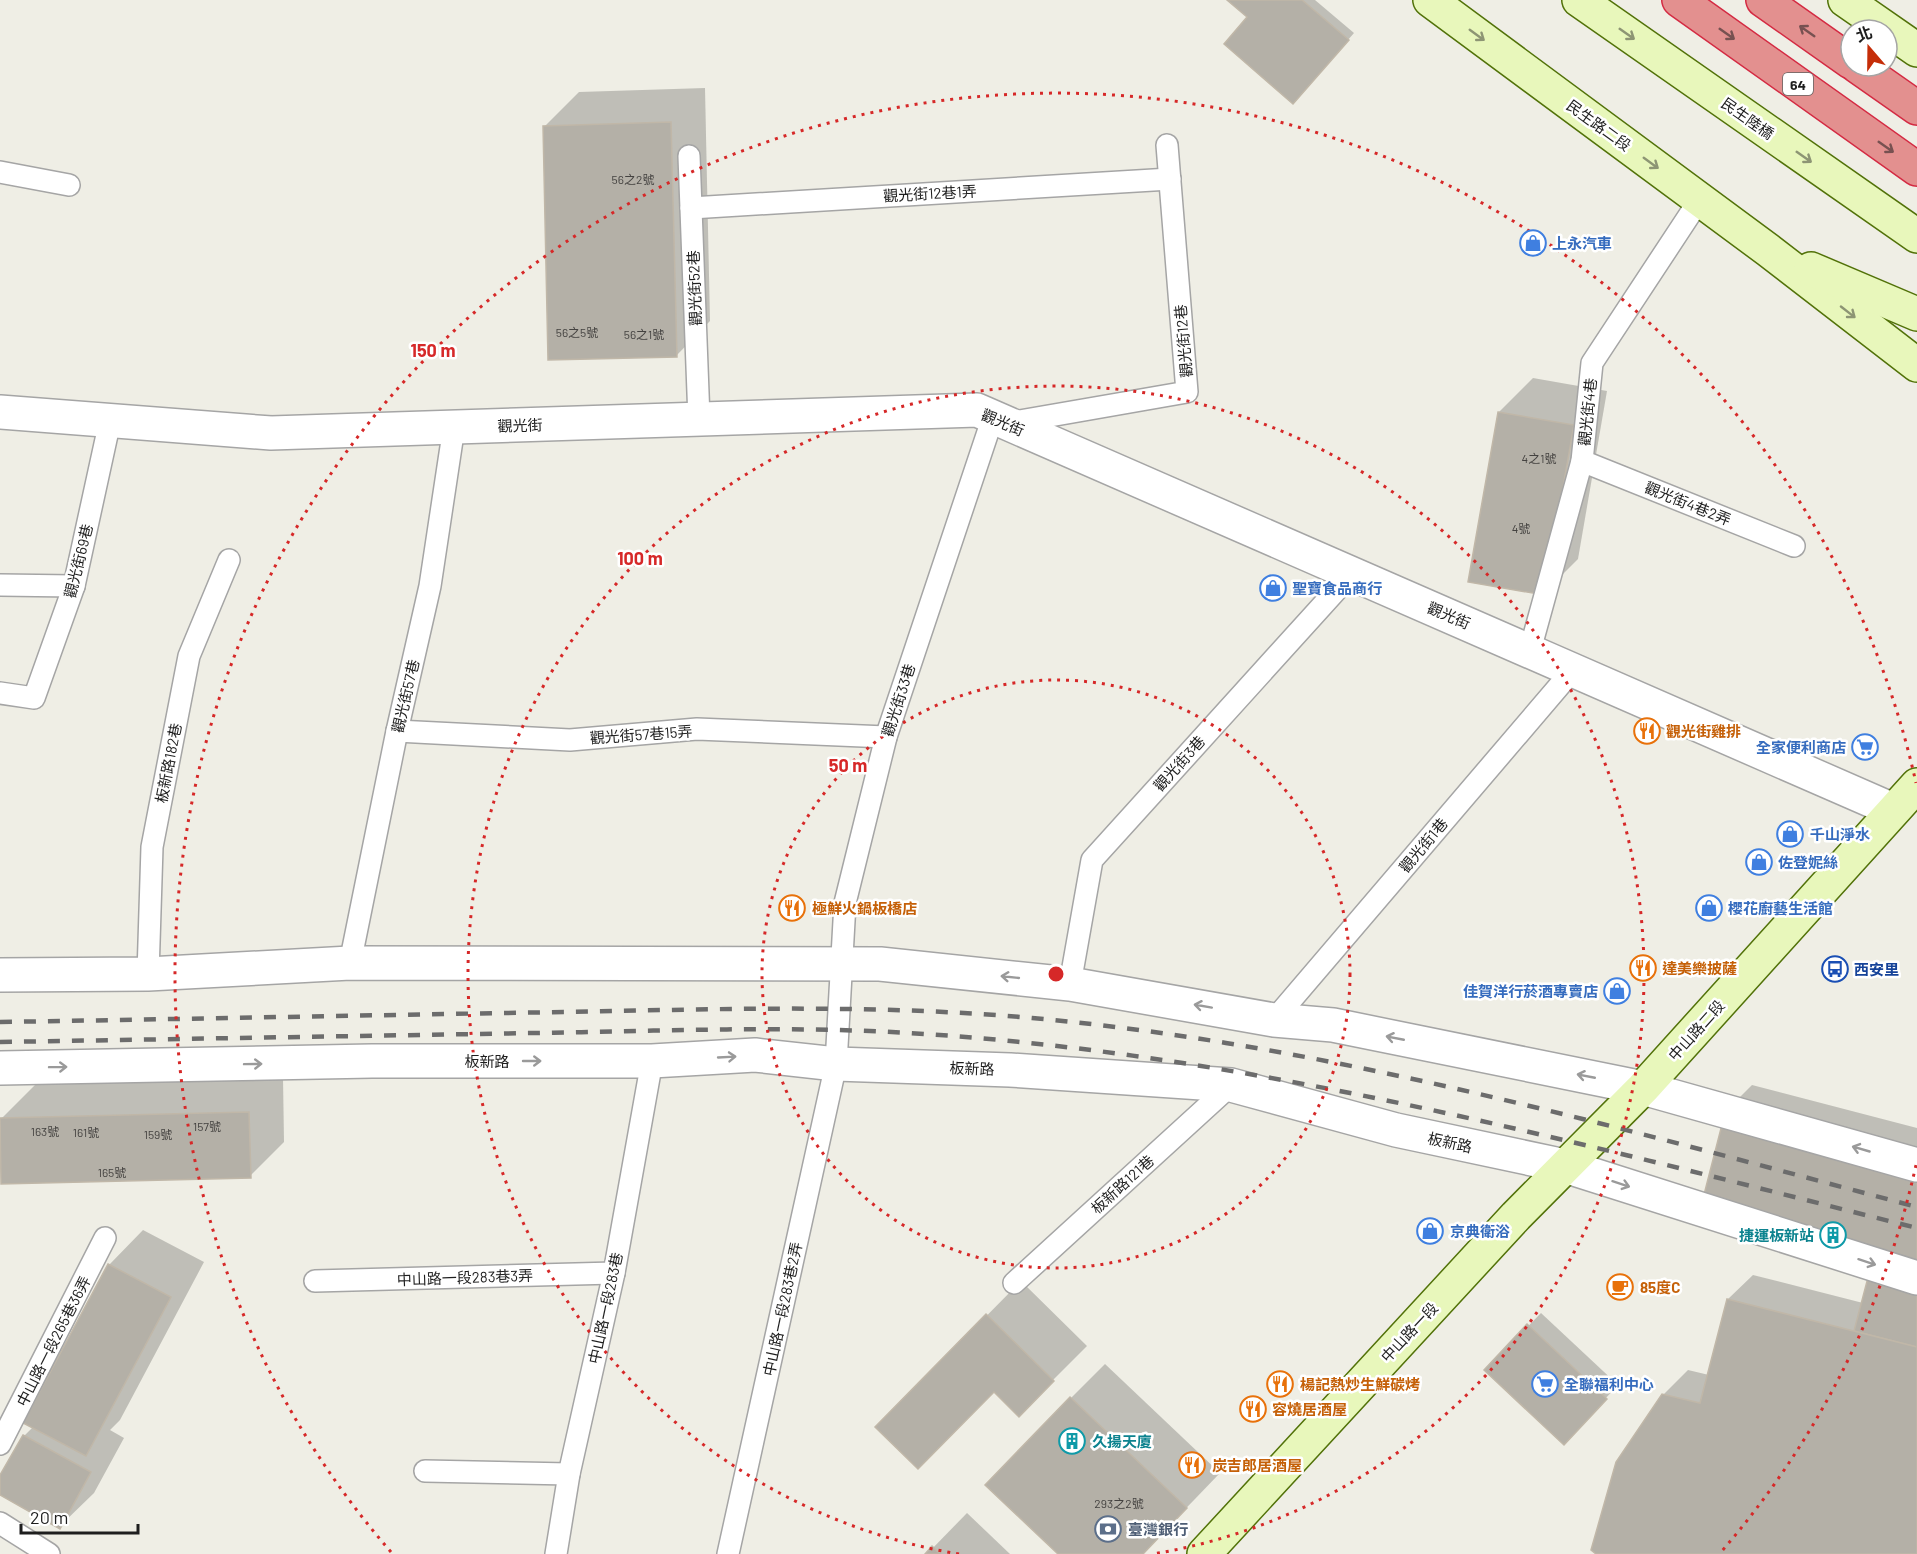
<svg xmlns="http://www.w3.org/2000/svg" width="1917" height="1554" font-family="Barlow,'Noto Sans TC',sans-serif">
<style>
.shadow{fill:#0003}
.building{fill:#b4b0a7;stroke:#c0b7a8;stroke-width:1.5}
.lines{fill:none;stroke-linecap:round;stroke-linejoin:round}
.lane-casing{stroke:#a5a5a5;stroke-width:24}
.street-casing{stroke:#a5a5a5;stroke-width:36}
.secondary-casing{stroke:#527209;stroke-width:36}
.highway-casing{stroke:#d42b43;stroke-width:36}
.lane{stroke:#fff;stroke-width:21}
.street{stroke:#fff;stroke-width:33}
.secondary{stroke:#e8f7bb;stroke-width:33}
.highway{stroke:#e3908f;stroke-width:33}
.rail{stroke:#6c6c6c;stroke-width:4.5;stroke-dasharray:12 12;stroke-linecap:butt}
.oneway{stroke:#775151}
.oneway2{stroke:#8d9574}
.oneway3{stroke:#9a9a9a}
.ring{fill:none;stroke:#d62828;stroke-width:3;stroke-dasharray:3 6}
.labels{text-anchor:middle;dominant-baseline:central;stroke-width:5;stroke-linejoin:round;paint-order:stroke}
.number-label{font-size:12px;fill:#444240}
.shield{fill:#fff;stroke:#626262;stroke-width:1.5}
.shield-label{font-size:14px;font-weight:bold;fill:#1e1e1e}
.street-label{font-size:15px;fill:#1e1e1e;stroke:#fff}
.shop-label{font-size:15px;font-weight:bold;fill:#366cbe;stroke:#fff;text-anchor:start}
.food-label{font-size:15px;font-weight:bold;fill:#c56008;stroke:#fff;text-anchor:start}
.transit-label{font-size:15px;font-weight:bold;fill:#164399;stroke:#fff;text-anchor:start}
.culture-label{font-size:15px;font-weight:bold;fill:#0d838f;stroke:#fff;text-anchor:end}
.service-label{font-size:15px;font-weight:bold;fill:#4e5e75;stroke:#fff;text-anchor:start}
.centre{fill:#d62828;stroke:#fff;stroke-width:3}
.ring-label{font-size:18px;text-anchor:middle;font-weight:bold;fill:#d62828;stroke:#fff;stroke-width:5;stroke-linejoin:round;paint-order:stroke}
</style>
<rect width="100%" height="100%" fill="#efeee5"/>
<g class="shadow">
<path d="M1229,0H1315L1354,33L1299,96L1249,17Z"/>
<path d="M705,88L710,321L676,356L544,127L579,92Z"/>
<path d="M1533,378L1607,391L1578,559L1544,593L1499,412Z"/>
<path d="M283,1078L284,1142L250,1176L1,1119L36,1084Z"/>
<path d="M1752,1085L1917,1128V1554H1598L1664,1394L1688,1370L1709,1375L1728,1299L1753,1275L1863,1303L1873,1265L1727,1110Z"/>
<path d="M143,1230L204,1262L120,1420L110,1430L124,1438L94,1493L59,1527L0,1494V1478L24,1436L33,1427L109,1265Z"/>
<path d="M1021,1281L1087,1346L1019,1414L994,1390L877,1427Z"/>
<path d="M1541,1313L1618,1385L1576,1430L1486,1370Z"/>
<path d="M1105,1364L1220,1473L1142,1554H1060L1071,1398Z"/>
<path d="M967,1513L1010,1554H927Z"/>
</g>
<g class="building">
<path d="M1227,0H1302L1349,40L1293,104L1224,44L1247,17Z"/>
<path d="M671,122L677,357L548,360L543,126Z"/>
<path d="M1498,412L1574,425L1544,595L1468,582Z"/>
<path d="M1726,1109L1917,1158V1347L1854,1331L1871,1266L1697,1222Z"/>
<path d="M249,1112L251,1178L1,1184L0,1118Z"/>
<path d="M108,1264L171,1297L86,1456L23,1423Z"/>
<path d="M1727,1299L1917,1347V1554H1596L1591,1550L1616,1462L1662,1394L1700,1403Z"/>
<path d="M986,1314L1054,1381L1019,1417L994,1392L918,1469L875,1427Z"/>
<path d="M1527,1324L1607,1399L1564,1445L1484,1370Z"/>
<path d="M1070,1397L1187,1508L1143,1554H1058L985,1485Z"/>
<path d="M23,1435L91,1472L60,1529L0,1495V1475Z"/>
<path d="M932,1546L940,1554H925Z"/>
</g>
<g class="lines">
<g class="lane-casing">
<g id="lane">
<path d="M689,156L699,419"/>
<path d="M0,172L69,185"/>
<path d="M691,208L1170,179"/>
<path d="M1009,423L1187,392L1167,145"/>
<path d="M1582,461L1794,546"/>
<path d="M0,585L74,586"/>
<path d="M1530,650L1582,461L1592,363L1700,199"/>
<path d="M0,693L34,698L74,586L110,421"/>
<path d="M397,731L570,740L697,729L886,737"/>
<path d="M350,963L397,731L430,586L454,427"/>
<path d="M148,974L152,847L189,656L229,560"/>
<path d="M1070,984L1092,860L1351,574"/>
<path d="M1274,1020L1572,671"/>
<path d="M315,1281L614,1273"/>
<path d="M1014,1283L1231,1085"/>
<path d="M0,1444L105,1238"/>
<path d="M425,1471L569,1474"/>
<path d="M0,1523L49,1554"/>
<path d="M556,1554L569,1474L614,1273L652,1061"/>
<path d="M728,1554L836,1064L845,903L886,737L993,417"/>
</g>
</g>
<g class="street-casing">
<g id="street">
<path d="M0,412L271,433L977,410L1893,810"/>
<path d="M0,975L148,974L350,963L880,964L1070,984L1274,1020L1333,1025L1643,1088L1917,1165"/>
<path d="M0,1068L372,1061H652L755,1055L836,1064L1010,1070L1231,1085L1396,1130L1565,1166L1917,1278"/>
</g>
</g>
<g class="secondary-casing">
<g id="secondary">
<path d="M1430,0L1768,250L1917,365"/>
<path d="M1579,0L1917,236"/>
<path d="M1845,0L1917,50"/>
<path d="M1811,269L1917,314"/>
<path d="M1204,1554L1516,1216L1643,1088L1917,785"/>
</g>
</g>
<g class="highway-casing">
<g id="highway">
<path d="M1679,0L1917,169"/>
<path d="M1763,0L1851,62"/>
<path d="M1857,66L1917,108"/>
</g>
</g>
<use href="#lane" class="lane"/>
<use href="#street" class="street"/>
<use href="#secondary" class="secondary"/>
<use href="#highway" class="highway"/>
<g class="rail">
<path d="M0,1022C188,1019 377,1015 565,1012C721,1009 877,1004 1032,1018C1333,1045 1626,1130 1917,1207"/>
<path d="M0,1042C178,1039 357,1036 535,1033C665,1031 795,1025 925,1034C1262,1056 1590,1146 1917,1228"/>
</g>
</g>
<defs><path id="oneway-shaft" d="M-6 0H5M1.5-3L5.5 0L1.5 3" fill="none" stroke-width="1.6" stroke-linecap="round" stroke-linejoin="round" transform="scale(1.5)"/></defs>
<g class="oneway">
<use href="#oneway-shaft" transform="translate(1807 31) rotate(-145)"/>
<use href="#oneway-shaft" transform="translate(1727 34) rotate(35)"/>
<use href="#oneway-shaft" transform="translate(1886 147) rotate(35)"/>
</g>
<g class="oneway2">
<use href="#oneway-shaft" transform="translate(1627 34) rotate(35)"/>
<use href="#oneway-shaft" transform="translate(1477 35) rotate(36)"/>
<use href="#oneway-shaft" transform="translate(1804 157) rotate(35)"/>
<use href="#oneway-shaft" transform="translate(1651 163) rotate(36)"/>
<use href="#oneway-shaft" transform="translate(1848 312) rotate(38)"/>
</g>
<g class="oneway3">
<use href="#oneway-shaft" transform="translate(1010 977) rotate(-174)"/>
<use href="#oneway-shaft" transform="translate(1203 1006) rotate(-170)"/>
<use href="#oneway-shaft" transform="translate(1395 1038) rotate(-169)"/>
<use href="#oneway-shaft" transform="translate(727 1057) rotate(-3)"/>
<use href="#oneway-shaft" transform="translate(532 1061)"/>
<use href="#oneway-shaft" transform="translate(253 1064) rotate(-1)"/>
<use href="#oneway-shaft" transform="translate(58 1067) rotate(-1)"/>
<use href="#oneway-shaft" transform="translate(1586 1076) rotate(-169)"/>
<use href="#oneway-shaft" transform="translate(1861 1149) rotate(-164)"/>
<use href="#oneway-shaft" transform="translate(1621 1184) rotate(18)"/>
<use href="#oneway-shaft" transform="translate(1867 1262) rotate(18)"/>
</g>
<g class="ring">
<circle cx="1056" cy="974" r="294"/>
<path d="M959 1554A588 588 0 1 1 1153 1554"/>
<path d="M1916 1165A881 881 0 0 1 1721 1552M391 1552A881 881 0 1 1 1916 783"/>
</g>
<defs>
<g id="shop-ring" transform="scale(1.35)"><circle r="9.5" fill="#fff" stroke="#3f7fe0" stroke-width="1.5"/><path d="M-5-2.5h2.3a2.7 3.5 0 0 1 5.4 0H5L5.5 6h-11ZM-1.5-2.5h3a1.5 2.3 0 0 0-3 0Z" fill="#3f7fe0"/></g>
<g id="restaurant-ring" transform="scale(1.35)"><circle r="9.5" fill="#fff" stroke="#e8710a" stroke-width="1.5"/><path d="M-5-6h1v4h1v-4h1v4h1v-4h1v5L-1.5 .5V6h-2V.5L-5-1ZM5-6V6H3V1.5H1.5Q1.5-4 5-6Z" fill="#e8710a"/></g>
<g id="supermarket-ring" transform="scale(1.35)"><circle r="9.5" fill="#fff" stroke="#3f7fe0" stroke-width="1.5"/><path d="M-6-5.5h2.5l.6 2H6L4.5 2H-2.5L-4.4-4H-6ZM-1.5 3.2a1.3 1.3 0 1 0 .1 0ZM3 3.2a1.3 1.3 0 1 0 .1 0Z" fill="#3f7fe0"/></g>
<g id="bus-ring" transform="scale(1.35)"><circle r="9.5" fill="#fff" stroke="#1a4fb4" stroke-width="1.5"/><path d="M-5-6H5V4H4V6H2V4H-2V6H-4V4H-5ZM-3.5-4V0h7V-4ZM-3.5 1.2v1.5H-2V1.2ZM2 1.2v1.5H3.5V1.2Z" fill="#1a4fb4"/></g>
<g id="building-ring" transform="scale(1.35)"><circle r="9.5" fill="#fff" stroke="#0f9aa8" stroke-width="1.5"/><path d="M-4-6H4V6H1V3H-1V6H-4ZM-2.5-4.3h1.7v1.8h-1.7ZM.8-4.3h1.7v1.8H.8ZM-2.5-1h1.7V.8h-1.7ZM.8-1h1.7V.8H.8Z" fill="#0f9aa8"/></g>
<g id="cafe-ring" transform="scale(1.35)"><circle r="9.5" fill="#fff" stroke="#e8710a" stroke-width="1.5"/><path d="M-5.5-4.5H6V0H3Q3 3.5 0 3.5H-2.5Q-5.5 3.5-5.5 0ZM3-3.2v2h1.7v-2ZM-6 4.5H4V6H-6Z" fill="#e8710a"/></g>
<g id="bank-ring" transform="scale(1.35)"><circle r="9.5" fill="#fff" stroke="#5c6f8a" stroke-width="1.5"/><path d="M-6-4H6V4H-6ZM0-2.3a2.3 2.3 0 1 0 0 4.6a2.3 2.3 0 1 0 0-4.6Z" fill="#5c6f8a"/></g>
</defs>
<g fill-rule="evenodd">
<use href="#shop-ring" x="1533" y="243"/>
<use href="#shop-ring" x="1273" y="588"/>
<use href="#restaurant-ring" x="1647" y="731"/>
<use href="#supermarket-ring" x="1865" y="747"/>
<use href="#shop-ring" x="1790" y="834"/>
<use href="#shop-ring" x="1759" y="862"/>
<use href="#restaurant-ring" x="792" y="908"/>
<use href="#shop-ring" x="1709" y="908"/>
<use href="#restaurant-ring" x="1643" y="968"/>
<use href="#bus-ring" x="1835" y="969"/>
<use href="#shop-ring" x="1617" y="991"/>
<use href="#shop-ring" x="1430" y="1231"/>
<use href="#building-ring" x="1833" y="1235"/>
<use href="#cafe-ring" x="1620" y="1287"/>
<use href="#restaurant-ring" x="1280" y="1384"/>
<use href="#supermarket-ring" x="1545" y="1384"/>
<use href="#restaurant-ring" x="1253" y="1409"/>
<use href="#building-ring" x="1072" y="1441"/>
<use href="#restaurant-ring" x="1192" y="1465"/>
<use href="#bank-ring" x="1108" y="1529"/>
</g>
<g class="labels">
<g class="number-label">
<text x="633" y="179">56之2號</text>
<text x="577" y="332">56之5號</text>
<text x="644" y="334">56之1號</text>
<text x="1539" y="458">4之1號</text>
<text x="1521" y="528">4號</text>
<text x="207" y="1126">157號</text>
<text x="45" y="1131">163號</text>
<text x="86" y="1132">161號</text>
<text x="158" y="1134">159號</text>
<text x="112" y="1172">165號</text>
<text x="1119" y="1503">293之2號</text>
</g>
<rect class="shield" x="1783" y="73" width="30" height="22" rx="4.5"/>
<g class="shield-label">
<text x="1798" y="84">64</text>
</g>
<g class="street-label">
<text transform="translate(1748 118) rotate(35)">民生陸橋</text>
<text transform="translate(1599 125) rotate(36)">民生路二段</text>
<text transform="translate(930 193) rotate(-3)">觀光街12巷1弄</text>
<text transform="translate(694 288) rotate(-92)">觀光街52巷</text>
<text transform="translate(1183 341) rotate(-95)">觀光街12巷</text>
<text transform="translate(1587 412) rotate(-84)">觀光街4巷</text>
<text transform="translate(1003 422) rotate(23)">觀光街</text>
<text transform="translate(520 425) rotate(-2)">觀光街</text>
<text transform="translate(1688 503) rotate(22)">觀光街4巷2弄</text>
<text transform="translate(78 561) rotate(-76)">觀光街69巷</text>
<text transform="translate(1449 615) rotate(23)">觀光街</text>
<text transform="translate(405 696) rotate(-77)">觀光街57巷</text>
<text transform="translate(898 700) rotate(-72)">觀光街33巷</text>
<text transform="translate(641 734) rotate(-4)">觀光街57巷15弄</text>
<text transform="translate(168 763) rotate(-79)">板新路182巷</text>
<text transform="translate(1179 763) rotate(-48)">觀光街3巷</text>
<text transform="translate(1423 845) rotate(-50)">觀光街1巷</text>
<text transform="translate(1696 1030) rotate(-48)">中山路二段</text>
<text x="487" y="1061">板新路</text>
<text transform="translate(972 1068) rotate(2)">板新路</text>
<text transform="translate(1450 1142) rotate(12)">板新路</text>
<text transform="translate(1122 1184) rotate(-42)">板新路121巷</text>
<text transform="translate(465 1277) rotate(-2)">中山路一段283巷3弄</text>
<text transform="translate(605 1308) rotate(-78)">中山路一段283巷</text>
<text transform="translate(782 1309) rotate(-78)">中山路一段283巷2弄</text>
<text transform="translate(1409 1332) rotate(-47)">中山路一段</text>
<text transform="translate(53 1341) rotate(-63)">中山路一段265巷36弄</text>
</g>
<g class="shop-label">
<text x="1552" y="243">上永汽車</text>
<text x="1292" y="588">聖寶食品商行</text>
<text x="1846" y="747" text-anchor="end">全家便利商店</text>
<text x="1810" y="834">千山淨水</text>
<text x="1778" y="862">佐登妮絲</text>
<text x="1728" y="908">櫻花廚藝生活館</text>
<text x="1598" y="991" text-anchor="end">佳賀洋行菸酒專賣店</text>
<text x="1450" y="1231">京典衛浴</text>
<text x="1564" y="1384">全聯福利中心</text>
</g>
<g class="food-label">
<text x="1666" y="731">觀光街雞排</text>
<text x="812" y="908">極鮮火鍋板橋店</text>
<text x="1662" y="968">達美樂披薩</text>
<text x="1640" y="1287">85度C</text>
<text x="1300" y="1384">楊記熱炒生鮮碳烤</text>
<text x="1272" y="1409">容燒居酒屋</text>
<text x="1212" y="1465">炭吉郎居酒屋</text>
</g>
<g class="transit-label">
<text x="1854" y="969">西安里</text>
</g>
<g class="culture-label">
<text x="1814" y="1235">捷運板新站</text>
<text x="1092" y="1441" text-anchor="start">久揚天廈</text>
</g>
<g class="service-label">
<text x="1128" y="1529">臺灣銀行</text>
</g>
</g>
<circle cx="1056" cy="974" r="9" class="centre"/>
<g class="ring-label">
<text x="433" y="357">150 m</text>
<text x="640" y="565">100 m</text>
<text x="848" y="772">50 m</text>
</g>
<g transform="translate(1869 48) rotate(340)"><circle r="28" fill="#ffffff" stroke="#a5a5a5" stroke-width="1.5"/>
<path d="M0-4.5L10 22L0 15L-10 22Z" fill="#c52d08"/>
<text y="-9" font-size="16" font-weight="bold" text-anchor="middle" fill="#1e1e1e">北</text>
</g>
<path d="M21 1524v9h117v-9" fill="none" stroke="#1e1e1e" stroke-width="3"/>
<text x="30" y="1524" font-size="18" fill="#1e1e1e" stroke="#ffffff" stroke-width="4.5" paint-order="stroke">20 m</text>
</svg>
